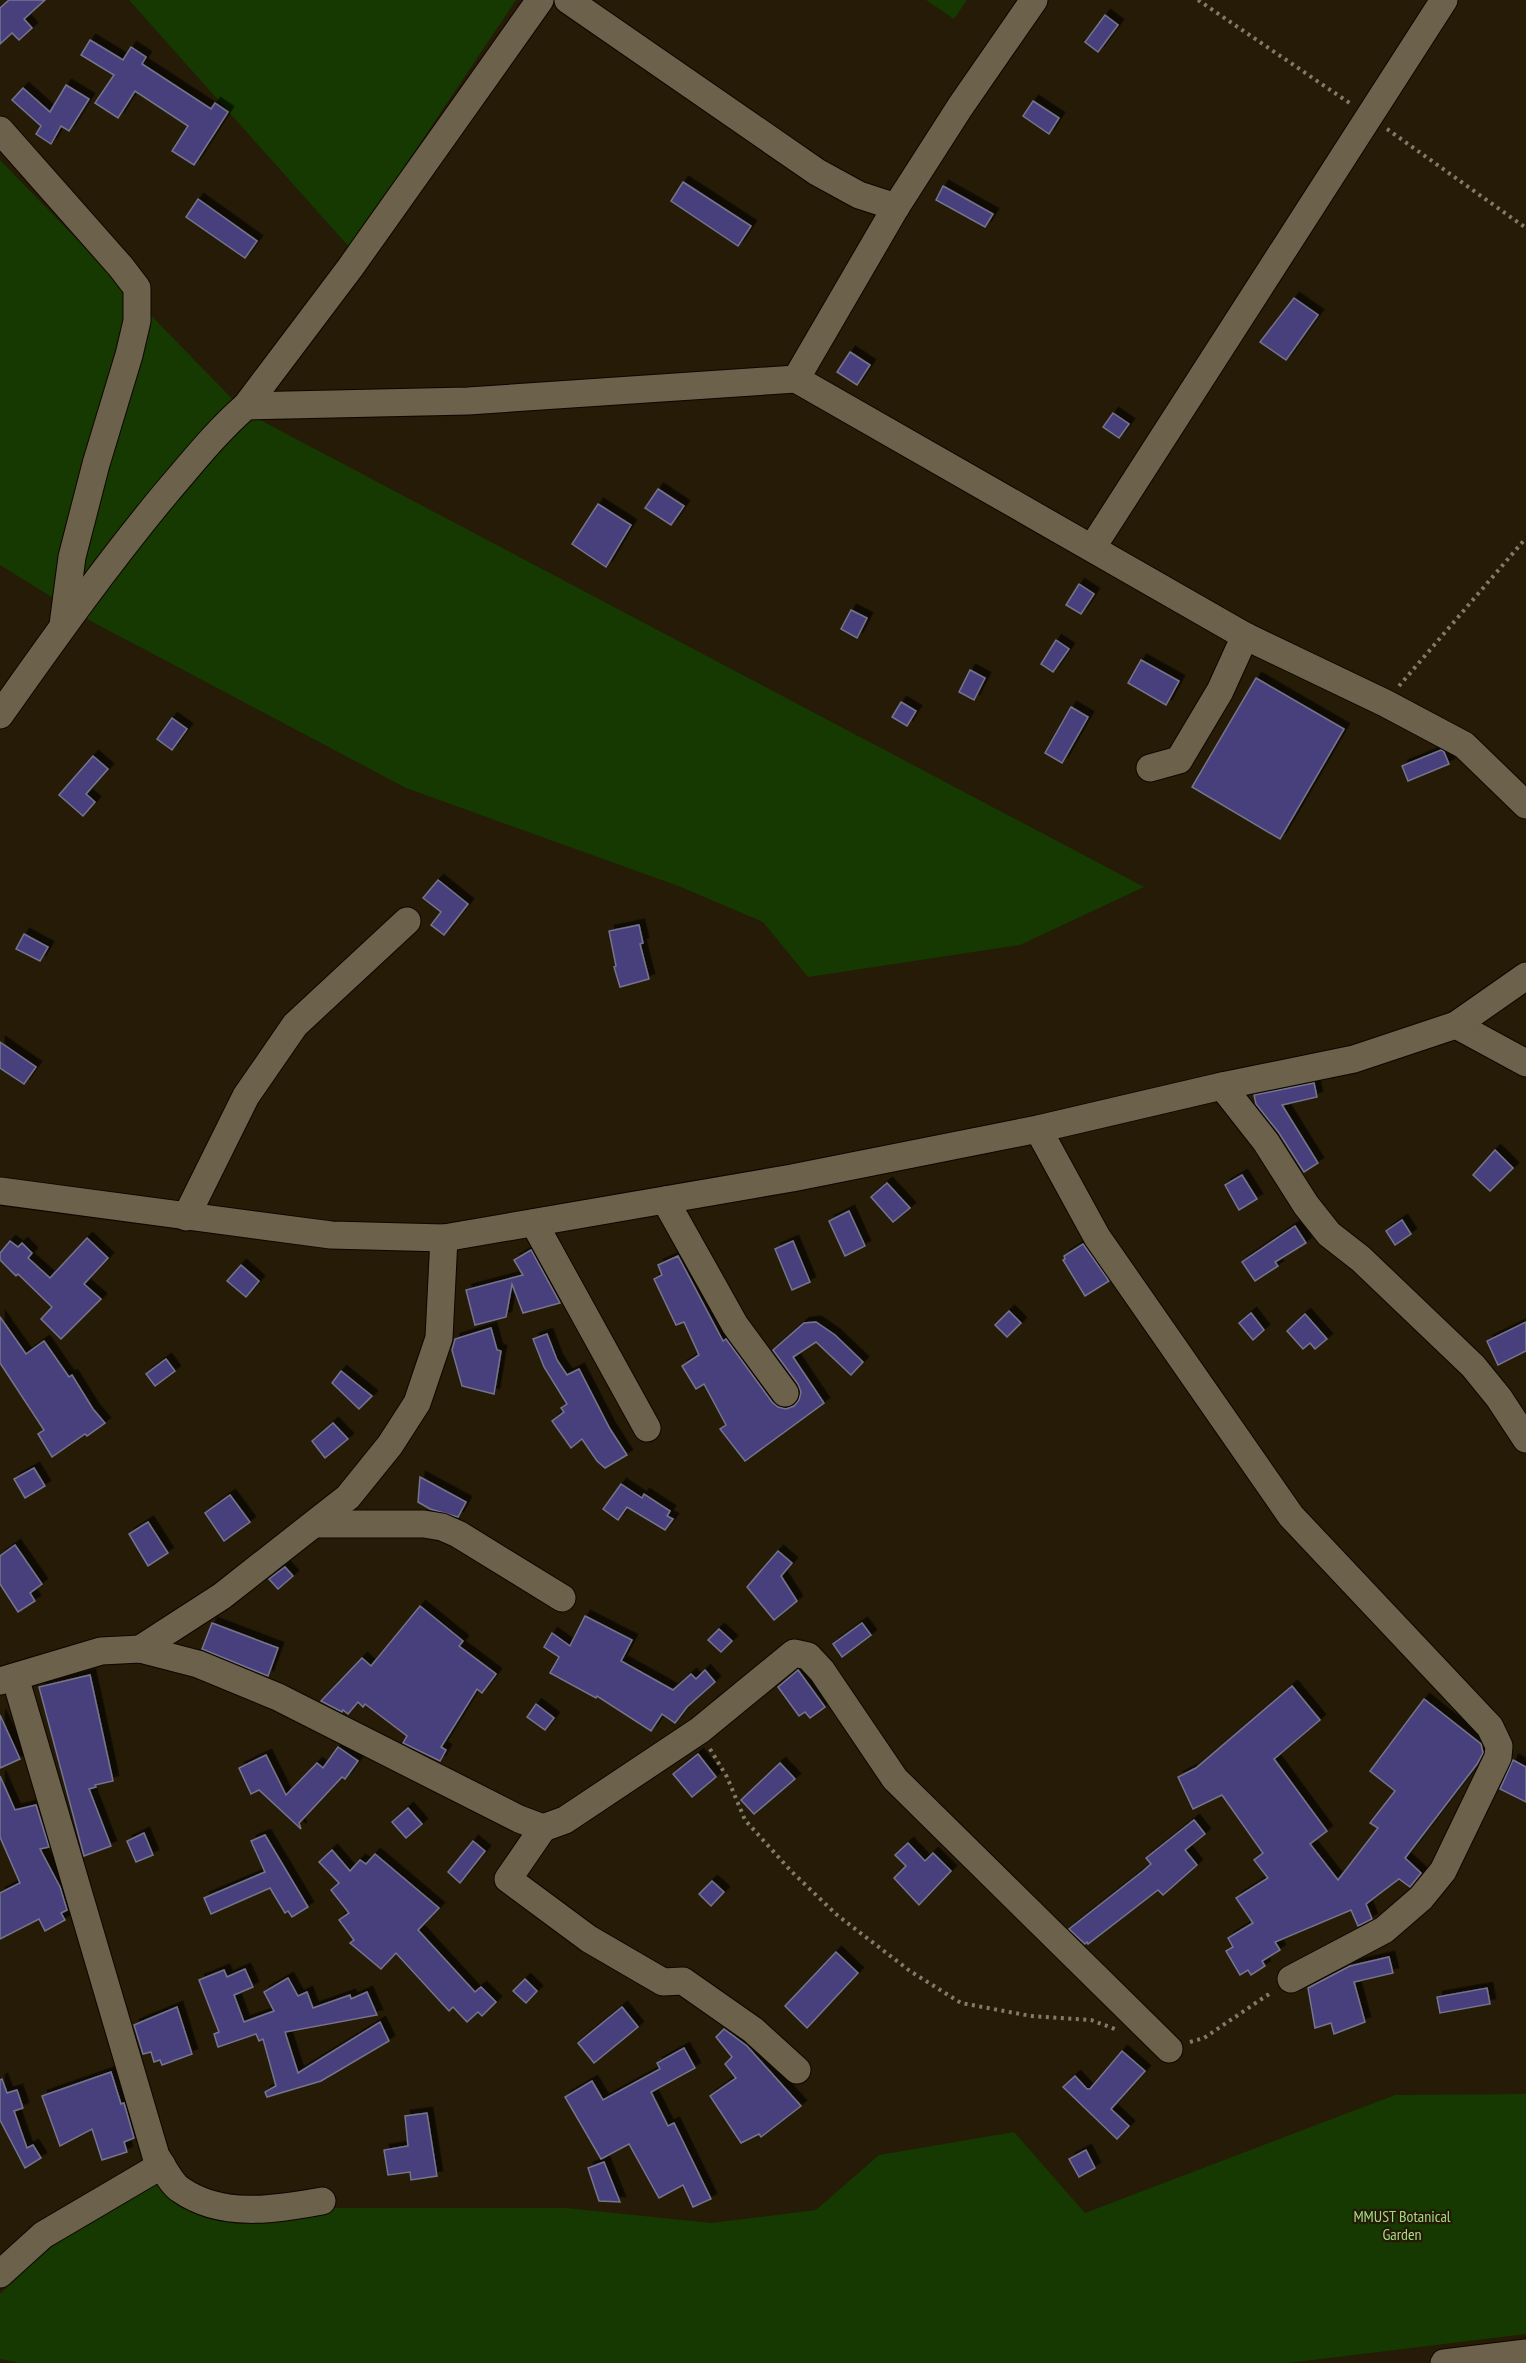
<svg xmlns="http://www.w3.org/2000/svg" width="1526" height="2363" font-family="'PT Sans Narrow',sans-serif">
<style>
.green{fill:#153900}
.building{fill:#47417c;stroke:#75748d;stroke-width:1.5;filter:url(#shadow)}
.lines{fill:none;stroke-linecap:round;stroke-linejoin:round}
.minor-casing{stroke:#0e0600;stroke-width:29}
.path{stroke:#837b69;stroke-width:4;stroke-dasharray:3 4.5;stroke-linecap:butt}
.minor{stroke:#6c614a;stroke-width:27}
.labels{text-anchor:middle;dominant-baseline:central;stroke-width:4.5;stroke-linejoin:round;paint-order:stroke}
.park-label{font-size:16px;fill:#a1da85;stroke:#251b06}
</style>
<defs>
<filter id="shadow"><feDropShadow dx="5.5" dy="-5.5" stdDeviation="0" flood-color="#0009"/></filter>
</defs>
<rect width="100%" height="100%" fill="#251b06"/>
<g class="green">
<path d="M129,0H516L350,248Z"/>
<path d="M926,0H967L954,19Z"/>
<path d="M0,160L245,412L1144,887L1020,945L808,977L763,922L681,887L406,788L87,619L0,565Z"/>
<path d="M1526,2094V2334L1288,2363H19L0,2359V2294C46,2245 102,2210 160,2175L182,2198L327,2208H566L711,2223L816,2210L879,2155L1014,2132L1085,2213L1395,2095Z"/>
</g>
<g class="building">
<path d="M9,0H45L24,19L32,28L19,40L12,33L0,44V8Z"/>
<path d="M1105,15L1118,25L1098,52L1085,42Z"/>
<path d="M90,40L123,60L131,47L146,57L142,64L211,109L215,103L228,112L194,165L172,151L188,126L135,91L118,118L95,103L114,75L81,55Z"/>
<path d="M66,85L89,99L69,131L61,126L51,144L36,134L41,126L12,100L23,88L50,112Z"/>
<path d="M1033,101L1059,118L1049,134L1023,116Z"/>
<path d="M683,182L751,226L738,246L671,201Z"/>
<path d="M943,186L993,214L985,227L936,200Z"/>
<path d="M198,199L257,241L245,258L186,217Z"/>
<path d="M1294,298L1318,315L1286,360L1260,342Z"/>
<path d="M850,352L870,365L857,385L837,372Z"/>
<path d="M1113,413L1129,424L1119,438L1103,427Z"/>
<path d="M658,489L684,506L671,525L645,508Z"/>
<path d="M598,504L631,525L606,567L572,544Z"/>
<path d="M1079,584L1094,594L1081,614L1066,605Z"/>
<path d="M851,610L867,618L857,638L841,629Z"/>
<path d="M1056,640L1069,649L1053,672L1041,664Z"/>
<path d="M1141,660L1179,681L1166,705L1128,683Z"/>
<path d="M970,670L985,678L974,700L959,692Z"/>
<path d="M1256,678L1344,729L1280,839L1192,787Z"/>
<path d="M901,702L916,711L907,726L892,717Z"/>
<path d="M1071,707L1088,717L1062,763L1045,753Z"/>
<path d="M172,718L187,729L172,750L157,739Z"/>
<path d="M1441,750L1444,752L1449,764L1408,781L1402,766Z"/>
<path d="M93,756L108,769L86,794L95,802L83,816L59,795Z"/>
<path d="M438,880L468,904L444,935L431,925L441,912L423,898Z"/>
<path d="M639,925L643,943L640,944L649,979L620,987L614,967L616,966L609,931Z"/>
<path d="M24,934L48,947L40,961L16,949Z"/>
<path d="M0,1042L36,1067L24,1084L0,1068Z"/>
<path d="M1314,1083L1317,1097L1282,1105L1318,1163L1304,1172L1279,1133L1256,1104L1254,1095Z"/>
<path d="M1495,1150L1513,1168L1490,1191L1473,1175Z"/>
<path d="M1242,1175L1257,1199L1239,1210L1225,1185Z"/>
<path d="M887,1183L910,1208L893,1222L871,1197Z"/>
<path d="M849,1211L865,1246L845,1256L829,1221Z"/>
<path d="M1402,1220L1411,1234L1395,1245L1386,1231Z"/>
<path d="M1295,1226L1306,1243L1275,1262L1278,1266L1255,1281L1242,1262Z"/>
<path d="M87,1238L108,1258L84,1284L101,1299L61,1339L41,1319L52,1307L18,1274L16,1276L0,1260V1253L10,1241L18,1247L22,1243L32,1253L28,1258L50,1278Z"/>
<path d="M793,1241L810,1282L792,1290L775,1249Z"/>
<path d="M1083,1244L1109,1281L1085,1296L1063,1260L1065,1259L1064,1256Z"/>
<path d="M531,1250L560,1303L523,1313L512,1284L506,1317L475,1325L466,1290L523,1275L514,1260Z"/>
<path d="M678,1256L723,1341L726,1339L772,1402L778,1407L786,1409L794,1406L799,1400L801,1392L798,1384L773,1350L804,1323L816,1322L835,1335L863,1362L851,1375L816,1342L793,1357L824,1403L745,1461L720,1429L726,1425L704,1384L696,1389L682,1366L699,1355L684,1322L676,1325L654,1279L662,1275L658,1265Z"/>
<path d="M241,1265L259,1281L246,1297L227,1281Z"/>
<path d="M1009,1311L1021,1323L1007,1337L995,1325Z"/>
<path d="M1251,1313L1264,1330L1253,1340L1239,1323Z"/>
<path d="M1305,1314L1327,1339L1315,1349L1310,1343L1303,1349L1287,1331Z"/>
<path d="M0,1317L26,1354L44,1341L69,1377L72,1375L93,1409L105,1423L87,1436L85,1434L52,1457L38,1434L44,1430L0,1363Z"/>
<path d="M1526,1322V1351L1498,1365L1487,1341Z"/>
<path d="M491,1328L497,1350L501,1351L494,1394L462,1386L452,1350L455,1339Z"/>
<path d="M547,1334L557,1360L567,1375L579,1369L610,1429L627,1455L605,1468L597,1461L582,1439L571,1448L552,1421L564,1412L561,1408L567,1404L544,1367L533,1339Z"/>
<path d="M166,1359L175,1371L155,1386L146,1374Z"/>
<path d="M341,1371L372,1396L359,1409L332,1383Z"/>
<path d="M333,1423L348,1439L325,1458L312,1441Z"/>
<path d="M34,1468L45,1486L25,1498L14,1479Z"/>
<path d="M420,1477L466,1502L458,1517L430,1509L418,1502Z"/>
<path d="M621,1484L642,1498L644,1494L670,1511L667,1516L673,1519L665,1530L627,1507L618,1520L603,1509Z"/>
<path d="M230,1495L250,1522L224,1541L205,1513Z"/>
<path d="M148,1522L168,1553L148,1566L129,1534Z"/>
<path d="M15,1545L42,1584L30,1593L35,1601L18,1612L0,1584V1556Z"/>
<path d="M778,1551L792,1563L781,1576L797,1601L774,1620L747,1587Z"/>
<path d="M285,1567L293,1576L278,1589L269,1579Z"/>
<path d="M420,1606L463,1641L459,1646L496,1674L482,1693L477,1689L441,1747L446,1750L440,1761L403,1743L407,1736L365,1704L363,1707L358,1702L348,1714L343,1710L342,1712L321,1701L362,1658L371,1666Z"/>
<path d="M585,1616L632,1640L621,1661L673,1690L691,1674L696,1679L705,1670L715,1682L687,1707L675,1723L662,1714L651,1731L597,1696L596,1698L550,1673L559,1657L544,1647L552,1633L570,1646Z"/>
<path d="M212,1623L278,1648L268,1676L202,1649Z"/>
<path d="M862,1623L871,1635L842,1657L833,1644Z"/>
<path d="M719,1629L732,1641L721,1652L708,1640Z"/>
<path d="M798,1670L825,1707L810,1718L805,1712L799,1716L778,1687Z"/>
<path d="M90,1675L113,1781L95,1785L96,1787L89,1789L111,1846L84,1856L39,1687Z"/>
<path d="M1292,1686L1320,1720L1274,1759L1327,1831L1310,1844L1338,1880L1378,1828L1370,1823L1395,1791L1370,1771L1424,1699L1481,1744L1483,1753L1477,1764L1405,1858L1421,1873L1410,1887L1399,1879L1366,1904L1372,1919L1358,1926L1351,1910L1275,1942L1280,1950L1262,1961L1265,1966L1251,1975L1248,1970L1240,1975L1226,1951L1233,1947L1228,1938L1253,1923L1236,1898L1268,1878L1254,1860L1263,1853L1222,1795L1193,1809L1178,1777L1196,1768Z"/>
<path d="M536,1704L554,1718L545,1730L527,1717Z"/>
<path d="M0,1715L20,1759L0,1768Z"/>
<path d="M338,1747L358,1761L345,1779L342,1777L299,1823L301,1829L259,1790L251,1794L239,1768L266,1755L286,1795L317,1763L323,1768Z"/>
<path d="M698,1754L716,1777L692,1797L673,1774Z"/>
<path d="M1513,1760L1526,1767V1802L1500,1789Z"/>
<path d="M780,1763L795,1779L754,1814L741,1800Z"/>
<path d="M0,1776L15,1810L36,1805L49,1847L40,1849L60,1887L67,1910L61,1913L65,1920L45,1931L39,1919L0,1939V1893L20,1883L0,1837Z"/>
<path d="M408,1808L422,1824L406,1838L392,1822Z"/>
<path d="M1194,1820L1205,1834L1185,1850L1197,1865L1163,1895L1158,1890L1088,1944L1087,1942L1085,1944L1069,1929L1143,1871L1151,1864L1146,1858Z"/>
<path d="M144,1833L153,1855L136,1862L127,1841Z"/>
<path d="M265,1835L308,1907L292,1917L288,1911L285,1913L270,1888L211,1914L204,1898L265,1872L251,1841Z"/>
<path d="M473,1841L485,1851L460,1883L448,1872Z"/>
<path d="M908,1843L925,1861L933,1853L951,1871L919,1905L894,1878L906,1866L895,1855Z"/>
<path d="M332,1850L350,1871L360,1860L366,1864L375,1854L439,1908L418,1930L475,1992L481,1987L496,2002L482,2016L478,2012L467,2022L453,2007L449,2011L396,1953L381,1969L350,1943L354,1940L339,1920L349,1913L331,1890L339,1883L319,1862Z"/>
<path d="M712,1881L724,1892L711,1906L699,1894Z"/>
<path d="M836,1952L858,1973L807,2028L785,2006Z"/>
<path d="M1389,1957L1393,1973L1354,1982L1365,2022L1334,2034L1331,2023L1315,2028L1308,1988L1350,1966Z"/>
<path d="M245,1969L253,1987L234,1995L244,2022L274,2011L264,1992L288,1978L298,1996L307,1992L313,2008L350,1995L351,1999L367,1992L377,2015L285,2032L298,2073L380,2022L389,2041L321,2081L267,2097L265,2092L276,2086L263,2039L259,2041L256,2034L218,2047L214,2034L219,2032L199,1980L224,1970L227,1977Z"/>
<path d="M525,1979L537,1991L526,2003L513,1991Z"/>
<path d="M1487,1988L1490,2004L1440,2013L1437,1997Z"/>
<path d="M177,2007L192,2054L162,2065L160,2060L154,2062L151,2052L143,2054L134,2025Z"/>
<path d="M622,2007L638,2027L594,2063L578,2043Z"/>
<path d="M724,2029L747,2046L801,2106L761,2137L759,2134L741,2143L710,2096L736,2078L725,2064L732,2057L716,2037Z"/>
<path d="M684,2048L695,2068L651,2092L668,2126L674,2123L711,2199L693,2207L683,2185L659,2198L629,2144L601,2159L565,2097L592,2081L603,2100L660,2069L657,2063Z"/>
<path d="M1122,2051L1145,2071L1111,2109L1129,2126L1117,2139L1063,2087L1075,2076L1087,2089H1090Z"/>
<path d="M111,2072L121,2104L124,2103L134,2138L124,2142L127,2152L102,2160L92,2129L60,2146L42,2096Z"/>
<path d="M2,2079L7,2093L17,2090L23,2108L14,2111L27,2148L33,2145L41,2158L25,2168L0,2120V2080Z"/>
<path d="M427,2113L437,2176L411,2180L410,2172L388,2175L384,2150L408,2146L405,2116Z"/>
<path d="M1086,2150L1095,2168L1079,2177L1069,2159Z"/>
<path d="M604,2162L620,2202L599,2201L588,2168Z"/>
</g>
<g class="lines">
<g class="minor-casing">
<g id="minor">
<path d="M568,0L817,172L859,195L896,207"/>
<path d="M0,130L121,267L137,288V321L129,355L96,464L72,557L63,625"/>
<path d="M796,379L1245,636L1385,703L1464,745L1526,805"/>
<path d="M246,406L350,268L540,0"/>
<path d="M1092,548L1444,0"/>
<path d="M0,715C53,640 107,564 166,493C192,463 216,432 246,406L468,401L796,379L896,207L960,107L1034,0"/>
<path d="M1150,768L1179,760L1220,691L1245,636"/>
<path d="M1456,1025L1526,1063"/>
<path d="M1222,1086L1266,1142L1306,1205L1329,1234L1361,1259L1473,1366L1499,1398L1526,1439"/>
<path d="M1038,1129L1097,1237L1291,1516L1490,1727L1499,1746L1498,1757L1443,1871L1421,1898L1384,1930L1291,1979"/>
<path d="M0,1191L331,1235L444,1238L792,1178L1038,1129L1222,1086L1354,1059L1456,1025L1526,976"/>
<path d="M665,1200L735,1325L785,1393"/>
<path d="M186,1217L246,1096L295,1025L407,921"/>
<path d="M534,1223L647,1428"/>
<path d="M315,1524H424L442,1527L458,1534L562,1598"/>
<path d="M140,1649L222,1596L348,1497L390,1445L417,1403L439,1338L444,1238"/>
<path d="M15,1677L156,2156C163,2166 171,2184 181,2190C223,2219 276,2209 322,2201"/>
<path d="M0,1681L101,1651L140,1649L198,1664L278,1697L519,1819L543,1828L565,1820L700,1730L794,1653L808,1656L822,1671L895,1779L1169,2049"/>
<path d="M543,1828L508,1879L589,1939L663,1982L683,1981L753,2030L797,2070"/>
<path d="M0,2274L43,2235L162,2165"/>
<path d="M1444,2363L1526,2353"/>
</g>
</g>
<g class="path">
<path d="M1198,0L1351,104"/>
<path d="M1387,129L1526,228"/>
<path d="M1399,686L1526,538"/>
<path d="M710,1749L727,1777L745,1820L791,1871L837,1915L910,1971L961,2003L1031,2016L1091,2020L1115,2029"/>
<path d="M1190,2042L1204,2038L1272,1992"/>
</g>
<use href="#minor" class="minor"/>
</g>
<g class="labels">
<g class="park-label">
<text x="1402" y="2216">MMUST Botanical<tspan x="1402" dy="18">Garden</tspan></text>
</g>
</g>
</svg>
